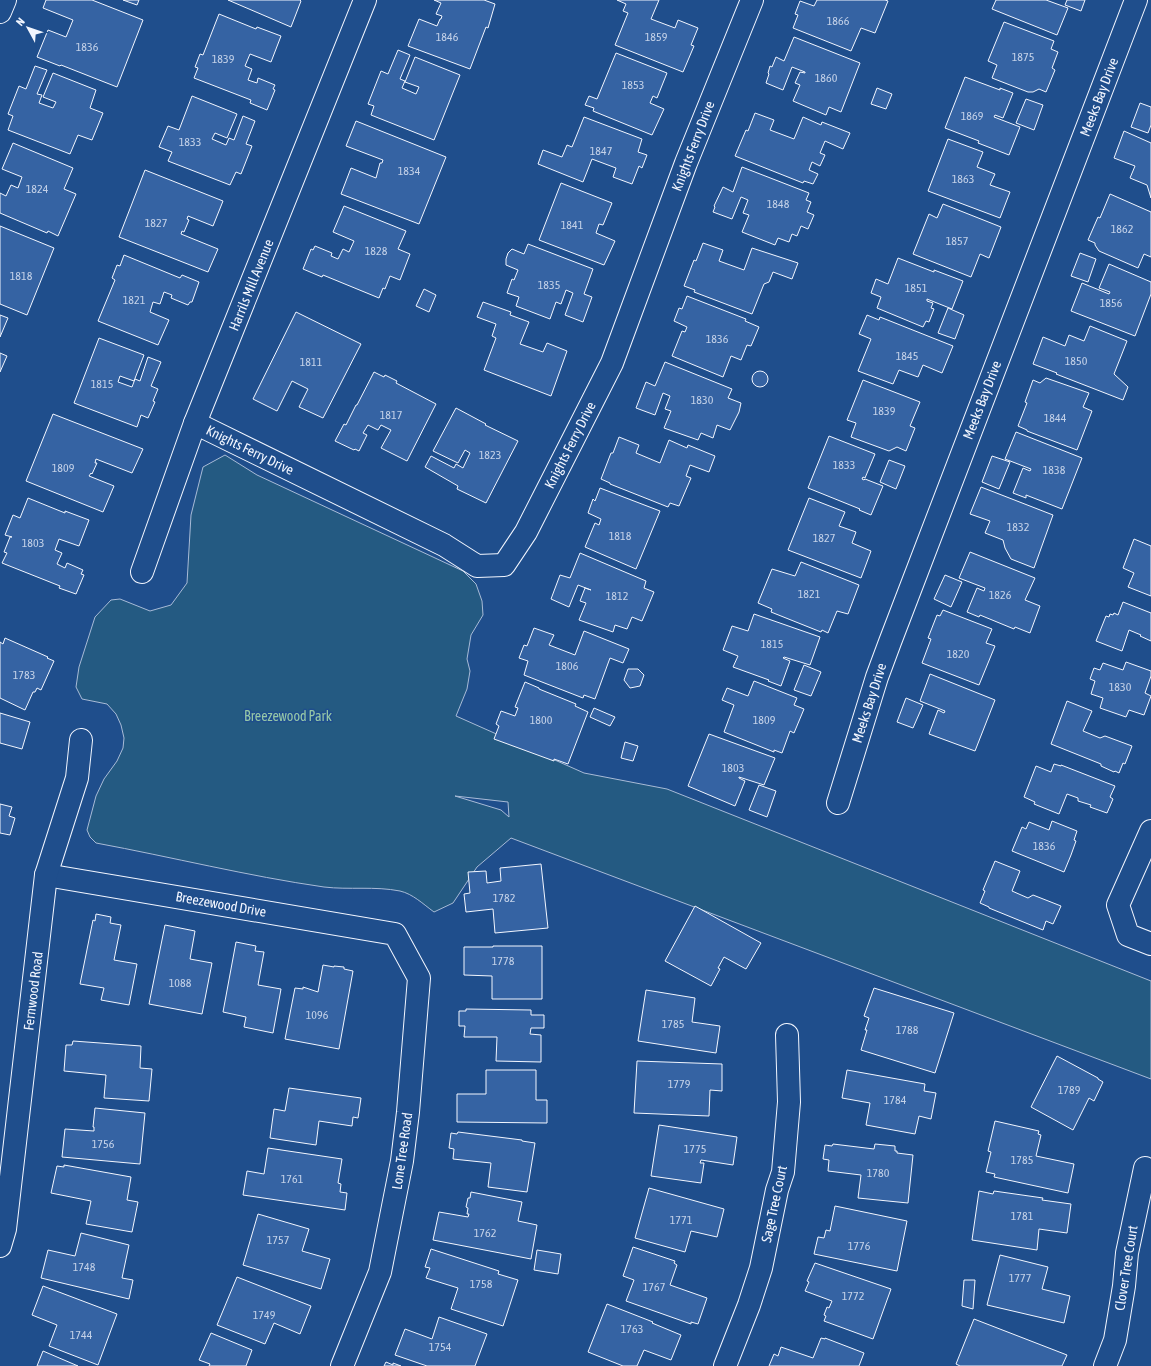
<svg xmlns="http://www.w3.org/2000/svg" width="1151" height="1366" font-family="'Asap Condensed',sans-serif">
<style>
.green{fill:#245a82;stroke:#a8bbd7;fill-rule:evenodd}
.building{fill:#3563a3;stroke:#f2f6ff}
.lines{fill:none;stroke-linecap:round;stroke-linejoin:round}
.minor-casing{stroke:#f2f6ff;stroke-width:24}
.minor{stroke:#1f4e8c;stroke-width:22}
.labels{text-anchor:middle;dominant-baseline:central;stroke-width:3;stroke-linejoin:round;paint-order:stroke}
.number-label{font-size:12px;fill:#c3d1e8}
.street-label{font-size:14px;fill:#f2f6ff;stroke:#1f4e8c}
.park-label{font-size:14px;fill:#97c8a6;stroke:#1f4e8c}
</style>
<rect width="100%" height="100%" fill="#1f4e8c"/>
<path class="green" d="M225,455L257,475L463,571L476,584L482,601L483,615L471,635L467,659L470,671L467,689L456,716L584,773L667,789L1151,981V1079L511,838L477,867L453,903L434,912C423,904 413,894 400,891C375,886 349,890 324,887C247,876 172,857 96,843L90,837L87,830L96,796L104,779L117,761L123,748L124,738L121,725L116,714L107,704L82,699L76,687L79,667L95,617L111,600L120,599L150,611L171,605L187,583L191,515L203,467ZM455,796L508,802L509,817L501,810Z"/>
<g class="building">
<path d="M46,0H92L143,20L117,87L61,65L60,66L37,57L48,30L66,37L73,20L43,8Z"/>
<path d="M123,0H139L137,5Z"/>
<path d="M228,0H300L301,1L291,27Z"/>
<path d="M434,0H484L495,4L488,28L486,27L470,69L408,46L419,19L437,26L440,19H441L442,16L436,14L441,3Z"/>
<path d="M617,0H659L651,19L675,28L678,20L698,28L691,45L694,46L683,72L615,45L628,13L623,11L626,4Z"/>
<path d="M817,0H885L888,1L875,33L861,28L851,51L793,28L798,15L795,14L800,1L814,6Z"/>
<path d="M996,0H1046L1068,8L1057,35L992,9Z"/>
<path d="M1067,0H1085L1081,11L1065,5Z"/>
<path d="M219,14L256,29L257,27L281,36L271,62L250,54L245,66L252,69L248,80L257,83L258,78L275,85L273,89L275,90L267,110L250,103L251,100L194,78L198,68L195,67L200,54L203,55Z"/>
<path d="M1004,22L1054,41L1051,49L1058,52L1052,68L1055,70L1046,92L1039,89L1033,92H1028L992,78L997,65L988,61Z"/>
<path d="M794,37L860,63L841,112L829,107L826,115L793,101L800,85L795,83L800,72L805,73V72L792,67L783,90L766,83L769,74L768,73L770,66L772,67L776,57L784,61Z"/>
<path d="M398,50L410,55L400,79L405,81L402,88L416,94L419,87L405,82L415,57L460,75L434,140L371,115L374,106L368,104L381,71L388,74Z"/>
<path d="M616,53L667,73L657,98L653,96L650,103L664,109L652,135L593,111L594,108L585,105L589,96L597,99Z"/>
<path d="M35,66L47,70L37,94L42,95L39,103L53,108L56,102L43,97L53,73L96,90L90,108L103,113L92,140L78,135L70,154L8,130L13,116L8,114L19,86L26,89Z"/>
<path d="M965,77L1000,90V88L1013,93L1003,118L995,115L994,117L1020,127L1009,155L978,143L979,141L945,128Z"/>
<path d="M877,88L892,94L886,109L871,104Z"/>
<path d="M192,96L237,114L227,138L215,133L212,139L226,145L229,138L234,140L243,116L255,121L246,144L252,146L241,174L236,172L230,185L168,161L172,152L159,147L168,126L179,130Z"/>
<path d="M1026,99L1043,105L1034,130L1016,123Z"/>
<path d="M1140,103L1151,107V125L1148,133L1131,127Z"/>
<path d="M755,113L774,120L770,130L794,139L803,117L821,125L822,122L850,133L843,149L825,141L820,153L825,155L820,166L812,162L809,170L818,174L813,184L804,181L803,183L735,156L746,130L748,131Z"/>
<path d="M584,117L642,139L638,152L647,155L642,168L639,166L632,184L613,177L616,168L592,159L583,182L538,164L543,150L562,157L567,145L572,147Z"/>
<path d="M356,121L446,157L419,224L341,194L351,168L376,178L380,163H382L383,160L346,146Z"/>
<path d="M1124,131L1151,143V198L1147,185L1130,178L1135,166L1114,158Z"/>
<path d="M948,139L983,152L977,167L995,174L990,185L1010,192L1000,218L928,191Z"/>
<path d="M13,143L73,168L64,189L76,194L58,236L48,231L47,233L0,213V193L6,196L11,185L18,188L22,177L2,169Z"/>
<path d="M742,167L809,193L806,200L811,202L807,212L814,215L808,229L801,226L797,236L792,234L789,242L778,238L775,245L742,232L749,215L743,213L748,200L741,197L732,219L713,212L715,207L714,206L723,187L733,192Z"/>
<path d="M145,170L223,201L213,226L188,216L187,219L189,220L184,232L182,231L181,234L218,249L208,272L119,237Z"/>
<path d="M561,183L612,203L603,225L599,224L596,233L615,241L604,265L539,240Z"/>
<path d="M1110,194L1151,212V257L1144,254L1138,268L1099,251L1095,245V243L1088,240L1098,217L1100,218Z"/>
<path d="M943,204L1001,227L989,258L980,254L971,277L913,254L929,214L937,218Z"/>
<path d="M344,206L406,231L398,249L410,254L400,280L390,276L385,289L383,288L379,298L323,275L322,277L303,269L311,249L313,250L315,246L332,253L331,256L338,259L343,249L349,252L354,241L333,232Z"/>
<path d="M0,226L54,248L27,315L0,304Z"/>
<path d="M703,243L723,250L719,261L744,270L752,248L798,263L792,279L773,272L769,282L764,284L752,314L694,292L695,290L684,286L694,260L696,261Z"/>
<path d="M528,244L593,269L584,294L592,297L583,322L565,315L573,293L566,290L561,304L556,302L550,319L516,306L519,297L507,293L512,279L514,280L518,270L506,265V259L508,253L512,249L524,254Z"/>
<path d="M1080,253L1096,259L1088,282L1071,276Z"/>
<path d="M124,255L180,278L182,275L199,282L192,302H190L188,305L171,298L172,295L164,292L160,304L153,302L150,312L169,320L158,345L98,321L115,280L112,278L117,265L120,266Z"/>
<path d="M898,258L934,272V270L963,281L952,309L927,299V301L933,303L931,308L934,309L929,322L926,321L923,327L877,308L881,297L871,293L876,279L888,284Z"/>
<path d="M1109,264L1151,282V294L1135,336L1071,311L1082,283L1109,294L1110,292L1099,288Z"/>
<path d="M424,289L436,295L429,312L416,306Z"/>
<path d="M687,296L746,319L745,321L759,327L751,346L747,345L741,360L731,356L723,377L672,356L682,331L685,332L687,327L674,321L679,308L682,309Z"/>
<path d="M483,302L511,312L510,315L529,322L520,344L543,352L547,343L567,351L551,396L484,370L496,338L492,336L496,324L477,317Z"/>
<path d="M948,308L964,315L955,339L938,333Z"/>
<path d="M296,312L361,344L323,418L299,407L308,389L292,381L277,411L253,399Z"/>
<path d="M0,315L8,318L0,337Z"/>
<path d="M867,315L879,320L880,317L953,346L942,373L923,365L918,377L899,370L893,384L858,371L871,339L859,334Z"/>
<path d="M1090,326L1127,341L1114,374L1128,387L1123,400L1056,374L1057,373L1033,364L1043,337L1065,346L1069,335L1084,341Z"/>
<path d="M99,338L144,355L134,381L120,376L118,382L132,387L135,379L140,381L148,357L161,362L151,386L158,389L153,401L155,402L148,418L141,415L137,427L74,403Z"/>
<path d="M0,353L7,356L0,372Z"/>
<path d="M665,362L732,389L728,398L741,403L739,412L730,430L717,425L713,438L701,433L698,440L664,428L671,411L665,409L670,396L663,393L655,415L636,408L646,382L655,386Z"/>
<circle cx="760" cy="379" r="8"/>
<path d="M374,372L384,377L385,375L397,381L396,383L436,404L407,461L381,448L391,430L381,425L378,430L368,425L363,433L367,435L359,451L355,449L354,450L335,441L344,424L346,425L356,405H357Z"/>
<path d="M1046,378L1089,393L1083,407L1092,411L1077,450L1027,431V430L1018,426L1027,403L1025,402L1033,380L1040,383Z"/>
<path d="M863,380L920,402L910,426L915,428L906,451L897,447L889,451L851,437L856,423L847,420Z"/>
<path d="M456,408L486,424L485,425L518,441L486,503L457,489L458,486L425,467L431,456L454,468L456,464L463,468L470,453L465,450L458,463L433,451Z"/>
<path d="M53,414L143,449L132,473L96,459L95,463H97L92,474L91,473L89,476L114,486L103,512L26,481Z"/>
<path d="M1016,432L1082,458L1062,509L1026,495V498L1013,493L1023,468L1030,471L1031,469L1005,459Z"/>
<path d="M829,436L875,454L865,478L863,477L862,479L864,480L865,479L883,486L871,515L859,510L860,509L808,488Z"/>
<path d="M619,437L639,445L636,453L660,463L669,440L687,448L688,445L715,456L709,472L690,465L686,476L691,478L679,506L670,503L668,507L610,484V483L601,479L611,453H613Z"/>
<path d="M992,456L1010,462L999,489L982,482Z"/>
<path d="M889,460L905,466L896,489L880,482Z"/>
<path d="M981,487L1053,515L1034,568L1011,559L1005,548L1003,540L985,533L990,521L970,514Z"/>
<path d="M600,488L660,511L636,569L585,547L595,523L599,525L601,519L588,513L593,499L595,501Z"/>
<path d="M28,498L65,513V511L89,520L79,546L59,539L55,550L62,553L57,564L65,568L67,563L83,570L81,574L84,575L76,594L59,588L60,586L2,563L7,553L4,552L10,537H12L5,535L13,515L20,518Z"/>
<path d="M809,498L845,512L839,526L856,532L852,543L871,551L861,578L788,550Z"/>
<path d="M1134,539L1151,546V596L1128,587L1134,573L1123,568Z"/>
<path d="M970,552L1035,578L1025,600L1040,606L1030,633L1015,627L1014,629L980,615L979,617L967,612L977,588L984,591L985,588L959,578Z"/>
<path d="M580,553L646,581L644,588L654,592L642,621L632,617L627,629L615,625L613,632L579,620L586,603L580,601L585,588L591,590L578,585L569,607L551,599L560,575L570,578Z"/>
<path d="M801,562L859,585L848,614L837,611L828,633L822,630L821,632L771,612L772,609L758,603L772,569L795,576Z"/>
<path d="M945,575L962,582L951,607L934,599Z"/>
<path d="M1123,602L1151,613V641L1140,636L1141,635L1129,630L1122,651L1096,641L1106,616L1109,617L1110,614L1113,615L1114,613L1118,615Z"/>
<path d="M943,610L992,629L986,643L995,646L979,685L922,663L931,639L928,638L937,615L940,616Z"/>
<path d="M754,614L820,637L810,665L784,657L783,658L790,661L781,686L768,681L769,680L733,667L738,656L723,650L732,626L748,631Z"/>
<path d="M534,628L554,635L549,645L575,655L584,631L629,649L623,663L610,658L595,699L584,695L583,698L524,675L528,661L519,658L524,645L527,646Z"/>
<path d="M5,638L48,657L47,658L54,661L41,690L37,688L35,692H33L25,710L0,698V642L3,644Z"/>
<path d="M1126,662L1151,671V676L1145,693L1151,696L1144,715L1129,710L1126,717L1100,708L1103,698L1091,694L1095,681L1090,679L1094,668L1100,670L1103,663L1123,670Z"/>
<path d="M804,665L821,672L811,696L794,690Z"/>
<path d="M628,669H638L644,675L640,686L630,688L624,680Z"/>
<path d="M930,674L995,700L975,751L929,734L938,710L944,713L945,711L920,701Z"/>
<path d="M754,681L797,698L794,705L804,709L794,733L790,731L782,753L774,750V752L724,732L734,705L722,700L727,688L748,696Z"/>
<path d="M525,682L539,688V689L576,704L575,706L588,712L568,764L554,759V761L494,739L499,726L496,724L501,711L515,716L518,708L515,707Z"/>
<path d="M906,698L923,705L913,728L897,722Z"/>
<path d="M1067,701L1092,711L1083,731L1100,738L1105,736L1132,746L1125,764L1123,763L1119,773L1115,771L1114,772L1101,766V764L1051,744Z"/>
<path d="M594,708L615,717L610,726L590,717Z"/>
<path d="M0,713L30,722L22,749L0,743Z"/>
<path d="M709,734L775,758L764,785L739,777V778L745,781L735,806L688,786Z"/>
<path d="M625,742L638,746L633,761L621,758Z"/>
<path d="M1054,764L1061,766V765L1115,786L1110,797L1113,799L1107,813L1090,807L1091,805L1078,801V798L1067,794L1059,814L1034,804L1035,802L1024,797L1036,766L1051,772Z"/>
<path d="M759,785L776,791L767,817L749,810Z"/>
<path d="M0,804L12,807L9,816L15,818L10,835L0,833Z"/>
<path d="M1052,821L1077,831L1074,840L1076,841L1071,855L1064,872L1012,851L1022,827L1026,829L1029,822L1049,830Z"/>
<path d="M995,861L1020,871L1012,891L1028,898L1033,895L1061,906L1053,924L1046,921L1043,930L989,908V907L980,903L985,891L983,890Z"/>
<path d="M541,864L548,928L495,933L493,909L466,912L464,894L470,893L468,872L486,871L487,883L501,881L500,868Z"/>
<path d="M695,906L761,943L746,969L724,957L718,968L720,969L711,986L665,961Z"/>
<path d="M96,914L111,917L110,923L121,925L114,960L137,964L129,1005L101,1000L104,988L80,984L93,920L95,921Z"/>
<path d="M165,925L195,931L190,959L212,963L202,1014L149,1004Z"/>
<path d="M236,942L256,946L255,951L264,952L258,985L281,989L273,1033L244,1027L246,1017L223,1012Z"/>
<path d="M493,946H542V999H492V976L464,975V947H493Z"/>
<path d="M323,965L334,967V966L344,967V969L353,971L339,1049L285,1039L295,988L303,989V987L318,992Z"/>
<path d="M874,988L954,1013L935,1073L861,1050L867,1030H865L869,1018L864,1016Z"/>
<path d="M646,990L695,998L692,1022L720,1026L716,1053L638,1041Z"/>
<path d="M466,1009L531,1010V1015H544V1028H531L530,1034L541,1035V1062L496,1061L497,1037H464L465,1026H459V1011H466Z"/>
<path d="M73,1041L141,1046L140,1068L152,1069L149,1101L104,1098L106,1075L64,1071L66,1045H72Z"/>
<path d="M1057,1056L1098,1078V1079L1103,1082L1094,1101L1089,1098L1073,1130L1031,1107Z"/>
<path d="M637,1061L722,1064V1091L710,1090L709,1116L634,1113Z"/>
<path d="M486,1070H536V1100H547V1123L457,1122V1094H486Z"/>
<path d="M847,1070L925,1084L924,1091L936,1093L931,1119L919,1116L915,1134L866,1125L870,1103L842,1098Z"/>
<path d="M289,1088L361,1098L358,1118L353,1117L352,1126L319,1121L316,1145L270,1138L274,1109L285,1111Z"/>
<path d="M95,1108L145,1113L140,1164L62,1157L65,1129L94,1131V1127H93Z"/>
<path d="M995,1121L1039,1131L1038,1134L1041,1135L1036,1156L1074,1164L1068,1193L994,1177L995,1174L986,1172L991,1152L988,1151Z"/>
<path d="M659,1125L737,1137L733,1165L701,1160L700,1163H704L701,1183L651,1176Z"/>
<path d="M458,1132L522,1140V1141L535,1143L527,1192L488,1187L491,1163L453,1159L454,1149L449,1148L451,1133L457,1134Z"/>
<path d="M833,1144L874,1149L875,1144L895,1146V1151H897V1153L913,1155L908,1203L858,1198L861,1175L828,1171L829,1160L823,1159L825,1145L832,1146Z"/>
<path d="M268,1148L342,1159L338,1183L341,1184L340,1192L347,1193L345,1210L243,1195L247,1171L264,1174Z"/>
<path d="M64,1165L131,1177L127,1200L138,1202L132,1232L86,1224L91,1201L51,1193L57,1166L64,1167Z"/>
<path d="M649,1188L724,1209L717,1237L691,1231L685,1252L635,1238Z"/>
<path d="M979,1191L993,1194L994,1191L1043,1198L1042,1200L1071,1204L1067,1233L1039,1229L1037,1250L972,1240Z"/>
<path d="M471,1192L522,1202L518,1221L537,1225L531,1259L433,1240L439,1212L468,1217L469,1214H467L468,1208L466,1207L468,1198H470Z"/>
<path d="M835,1206L907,1221L897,1271L814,1254L818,1237L824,1238L826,1230L830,1231Z"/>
<path d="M258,1214L309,1229L302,1251L330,1259L321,1289L243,1265Z"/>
<path d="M81,1233L129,1245L122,1278L133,1280L129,1299L41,1278L48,1250L75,1256Z"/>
<path d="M633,1247L675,1261L674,1263L677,1265L670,1285L707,1298L698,1324L691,1322V1324L626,1301L634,1280L623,1276Z"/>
<path d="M431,1249L499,1271L498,1274L518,1280L503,1326L451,1309L458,1288L426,1278L430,1268L425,1267Z"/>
<path d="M537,1250L561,1254L558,1274L534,1270Z"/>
<path d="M1000,1255L1048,1267L1042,1289L1070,1296L1064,1323L987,1305Z"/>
<path d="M815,1263L891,1289L873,1339L824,1321L826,1316L824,1315L827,1307L829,1308L832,1301L805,1291L809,1282L807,1281Z"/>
<path d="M237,1277L311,1306L300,1334L274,1323L265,1344L217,1325Z"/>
<path d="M964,1280H975L973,1309L962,1306Z"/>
<path d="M43,1286L117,1314L98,1365L49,1346L57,1325L32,1315Z"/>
<path d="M607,1304L653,1322L652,1323L681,1335L671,1360L644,1350L637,1366H623L588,1352Z"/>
<path d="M439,1317L487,1334L475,1366H427L395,1355L405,1329L432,1339Z"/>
<path d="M974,1319L1067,1355L1062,1366H960L956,1364Z"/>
<path d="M211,1333L252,1350L246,1366H209L210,1364L199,1360Z"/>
<path d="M821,1338L825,1339V1338L864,1353L859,1366H769L774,1354L778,1356L781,1347L813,1358Z"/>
<path d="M43,1351L78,1366H37Z"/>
<path d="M386,1362L393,1365V1363L401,1366H384Z"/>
</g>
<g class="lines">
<g class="minor-casing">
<g id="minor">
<path d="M0,12L5,0"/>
<path d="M195,423L444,545L477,566L504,565L526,532L612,363L686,163L752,0"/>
<path d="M142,572L195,423L365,0"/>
<path d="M838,803L877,677L890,642L1136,0"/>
<path d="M1151,831L1118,905L1128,935L1151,944"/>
<path d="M46,875L395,934L419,978L408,1112L402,1161L380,1272L342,1366"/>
<path d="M0,1246L5,1229L46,875L77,778L81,740"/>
<path d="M725,1366L749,1305L761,1268L777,1190L783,1172L789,1102L787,1035"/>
<path d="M1105,1366L1115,1340L1124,1286L1127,1253L1145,1168"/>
</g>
</g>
<use href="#minor" class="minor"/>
</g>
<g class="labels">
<g class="number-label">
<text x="838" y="21">1866</text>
<text x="447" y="37">1846</text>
<text x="656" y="37">1859</text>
<text x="87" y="47">1836</text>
<text x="1023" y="57">1875</text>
<text x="223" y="59">1839</text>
<text x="826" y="78">1860</text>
<text x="633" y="85">1853</text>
<text x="972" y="116">1869</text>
<text x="190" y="142">1833</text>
<text x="601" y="151">1847</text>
<text x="409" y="171">1834</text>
<text x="963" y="179">1863</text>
<text x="37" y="189">1824</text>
<text x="778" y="204">1848</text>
<text x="156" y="223">1827</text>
<text x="572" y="225">1841</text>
<text x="1122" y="229">1862</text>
<text x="957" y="241">1857</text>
<text x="376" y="251">1828</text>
<text x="21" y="276">1818</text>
<text x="549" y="285">1835</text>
<text x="916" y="288">1851</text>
<text x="134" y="300">1821</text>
<text x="1111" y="303">1856</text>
<text x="717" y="339">1836</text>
<text x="907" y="356">1845</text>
<text x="1076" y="361">1850</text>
<text x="311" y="362">1811</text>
<text x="102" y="384">1815</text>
<text x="702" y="400">1830</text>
<text x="884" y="411">1839</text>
<text x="391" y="415">1817</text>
<text x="1055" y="418">1844</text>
<text x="490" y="455">1823</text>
<text x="844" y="465">1833</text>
<text x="63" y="468">1809</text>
<text x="1054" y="470">1838</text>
<text x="1018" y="527">1832</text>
<text x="620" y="536">1818</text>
<text x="824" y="538">1827</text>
<text x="33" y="543">1803</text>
<text x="809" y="594">1821</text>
<text x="1000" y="595">1826</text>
<text x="617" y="596">1812</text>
<text x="772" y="644">1815</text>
<text x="958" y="654">1820</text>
<text x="567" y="666">1806</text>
<text x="24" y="675">1783</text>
<text x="1120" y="687">1830</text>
<text x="541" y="720">1800</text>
<text x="764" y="720">1809</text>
<text x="733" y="768">1803</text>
<text x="1044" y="846">1836</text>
<text x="504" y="898">1782</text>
<text x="503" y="961">1778</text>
<text x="180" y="983">1088</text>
<text x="317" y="1015">1096</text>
<text x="673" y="1024">1785</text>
<text x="907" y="1030">1788</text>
<text x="679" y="1084">1779</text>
<text x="1069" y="1090">1789</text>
<text x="895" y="1100">1784</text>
<text x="103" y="1144">1756</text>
<text x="695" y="1149">1775</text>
<text x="1022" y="1160">1785</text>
<text x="878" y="1173">1780</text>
<text x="292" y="1179">1761</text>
<text x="1022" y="1216">1781</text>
<text x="681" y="1220">1771</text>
<text x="485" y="1233">1762</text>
<text x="278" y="1240">1757</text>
<text x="859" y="1246">1776</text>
<text x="84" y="1267">1748</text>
<text x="1020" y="1278">1777</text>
<text x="481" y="1284">1758</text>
<text x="654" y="1287">1767</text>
<text x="853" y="1296">1772</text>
<text x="264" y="1315">1749</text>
<text x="632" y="1329">1763</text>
<text x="81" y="1335">1744</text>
<text x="440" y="1347">1754</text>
</g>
<g class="street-label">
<text transform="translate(1099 97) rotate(-69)">Meeks Bay Drive</text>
<text transform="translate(693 146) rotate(-69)">Knights Ferry Drive</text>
<text transform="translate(251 285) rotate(-68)">Harrils Mill Avenue</text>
<text transform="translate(982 400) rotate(-69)">Meeks Bay Drive</text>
<text transform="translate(570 445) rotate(-63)">Knights Ferry Drive</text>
<text transform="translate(250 450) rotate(26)">Knights Ferry Drive</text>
<text transform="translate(869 703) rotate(-72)">Meeks Bay Drive</text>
<text transform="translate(221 904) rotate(10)">Breezewood Drive</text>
<text transform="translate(33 991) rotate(-83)">Fernwood Road</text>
<text transform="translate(402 1151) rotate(-82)">Lone Tree Road</text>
<text transform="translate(774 1204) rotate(-78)">Sage Tree Court</text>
<text transform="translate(1126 1268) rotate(-81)">Clover Tree Court</text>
</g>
<g class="park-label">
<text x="288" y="716">Breezewood Park</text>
</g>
</g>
<g transform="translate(28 28) rotate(310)" stroke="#1f4e8c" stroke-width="3" paint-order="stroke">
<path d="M0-3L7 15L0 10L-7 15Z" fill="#f2f6ff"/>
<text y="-6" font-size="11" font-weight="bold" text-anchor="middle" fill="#f2f6ff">N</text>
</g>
</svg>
